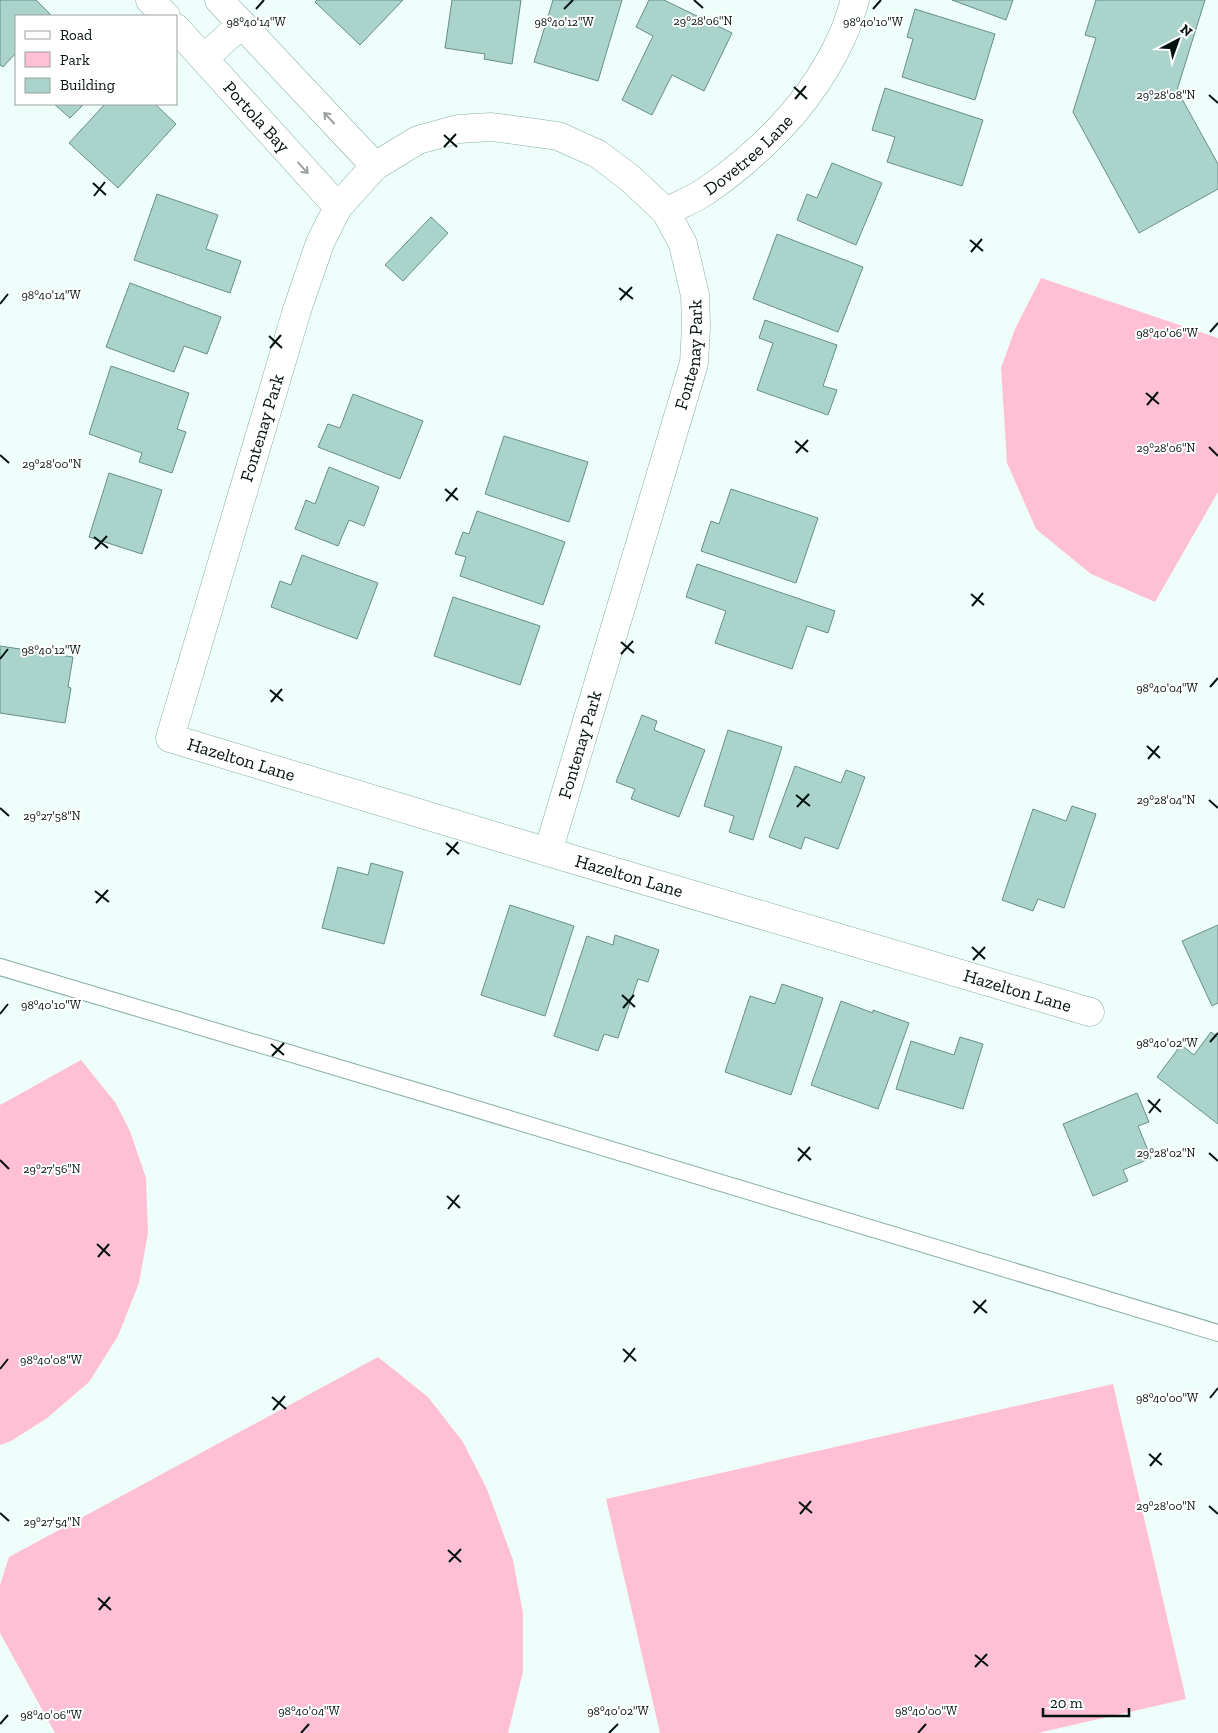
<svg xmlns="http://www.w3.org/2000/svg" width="1218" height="1733" font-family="'Zilla Slab',serif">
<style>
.green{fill:#ffbfd5}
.building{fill:#aad3cc;stroke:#688e88}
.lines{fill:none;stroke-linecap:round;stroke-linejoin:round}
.lane-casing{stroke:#86ada7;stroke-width:18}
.street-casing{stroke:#86ada7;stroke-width:29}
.lane{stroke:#fff;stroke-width:16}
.street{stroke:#fff;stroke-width:28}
.oneway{stroke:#9aa09f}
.ticks{fill:none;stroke:#03110f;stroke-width:2}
.labels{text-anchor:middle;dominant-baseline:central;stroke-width:4;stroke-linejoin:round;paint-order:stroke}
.street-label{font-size:18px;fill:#03110f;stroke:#fff}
.ticks-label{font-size:12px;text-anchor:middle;fill:#03110f;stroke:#fff;stroke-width:4;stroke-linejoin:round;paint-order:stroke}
</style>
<rect width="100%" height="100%" fill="#eefefb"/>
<g class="green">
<path d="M1041,278L1218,338V492L1155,602L1091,574L1036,529L1007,463L1001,368L1015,329Z"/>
<path d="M81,1060L115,1102L130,1131L146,1178L148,1233L139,1283L118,1336L89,1382L46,1419L11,1441L0,1445V1105Z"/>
<path d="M378,1357L428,1397L463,1442L487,1489L513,1560L523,1613V1672L508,1733H55L0,1633V1585L9,1557Z"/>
<path d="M1113,1384L1186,1699L1038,1733H660L606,1499Z"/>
</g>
<g class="building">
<path d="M0,0H36L52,16H16V53L3,67L0,65Z"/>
<path d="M317,0H403L360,45L315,2Z"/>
<path d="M452,0H521L512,64L484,59L485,54L445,48Z"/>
<path d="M553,0H622L598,81L534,62Z"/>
<path d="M649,0H664L732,33L704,91L672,75L652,115L622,100L653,36L636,27Z"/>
<path d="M952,0H1013L1006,20Z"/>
<path d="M1096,0H1205L1177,90L1218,164V189L1139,233L1073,112L1096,38L1085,35Z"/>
<path d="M915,9L995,34L975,100L902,77L913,39L907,37Z"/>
<path d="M885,88L983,120L962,186L887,162L895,137L872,130Z"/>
<path d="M54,104H84L70,118Z"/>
<path d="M105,104H155L176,124L118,188L69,143Z"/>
<path d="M832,163L882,183L856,245L797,220L807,194L817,198Z"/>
<path d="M157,194L218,215L206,249L241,261L230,293L134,260Z"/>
<path d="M431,217L448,233L403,281L385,265Z"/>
<path d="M777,234L863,267L838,332L753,299Z"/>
<path d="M130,283L221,317L207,354L184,346L174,372L106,347Z"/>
<path d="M765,320L837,345L823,386L837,390L828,415L757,390L773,343L759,338Z"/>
<path d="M111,366L189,393L177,429L186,432L172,473L139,462L142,453L89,434Z"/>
<path d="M353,394L423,421L400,479L318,447L328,424L340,428Z"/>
<path d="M504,436L588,462L569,522L485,494Z"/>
<path d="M329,467L379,487L364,526L349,520L338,546L295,529L306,500L315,504Z"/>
<path d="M109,473L162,490L142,554L89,537Z"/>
<path d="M731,489L818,518L796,583L701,551L711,521L719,524Z"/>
<path d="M477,511L565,542L543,605L460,576L466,557L455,554L463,532L469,534Z"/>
<path d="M302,555L378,583L357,639L271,607L280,581L291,585Z"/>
<path d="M697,564L835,611L828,633L807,626L792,669L715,643L726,611L686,597Z"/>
<path d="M453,597L540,626L520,685L434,656Z"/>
<path d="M0,646L73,657L68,687L71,688L65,723L0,713Z"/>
<path d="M642,715L657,721L654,730L705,750L679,817L631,799L635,789L616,782Z"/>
<path d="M728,730L782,747L753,840L729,832L734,816L704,806Z"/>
<path d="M795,766L841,783L846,770L865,777L838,849L805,837L801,849L769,837Z"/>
<path d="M1072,806L1096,814L1064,908L1038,899L1033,911L1002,900L1033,809L1066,821Z"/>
<path d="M371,863L403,872L384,944L322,928L338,867L368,875Z"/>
<path d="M510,905L574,926L545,1016L481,995Z"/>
<path d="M1218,925V1003L1212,1006L1182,941Z"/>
<path d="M615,935L659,950L648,982L638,979L618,1038L604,1034L598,1051L554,1036L587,936L613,945Z"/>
<path d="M782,984L823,998L791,1095L725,1072L750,996L775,1004Z"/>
<path d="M841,1001L873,1013V1010L909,1023L878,1109L811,1085Z"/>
<path d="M1211,1032L1218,1037V1124L1157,1077L1181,1045L1194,1055Z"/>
<path d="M960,1037L983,1044L963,1109L896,1089L911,1041L954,1055Z"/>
<path d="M1137,1093L1149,1122L1138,1126L1151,1158L1123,1170L1128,1181L1093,1196L1063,1124Z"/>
</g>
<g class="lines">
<g class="lane-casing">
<path id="lane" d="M0,967L443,1099L1218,1333"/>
</g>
<g class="street-casing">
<g id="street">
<path d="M150,0L166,16"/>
<path d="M219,0L375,166"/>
<path id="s1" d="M176,28L338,207"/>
<path d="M204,58L242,24"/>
<path id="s2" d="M666,212C679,205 694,199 706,191C762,152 812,102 841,39C847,27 851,13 855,0"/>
<path id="s3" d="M548,852L694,363L696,326L695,295L683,244L666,212L631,179L598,154L558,136L492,127L458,129L418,140L375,166L338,207L320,243L297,310L170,738L548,852L1090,1012"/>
</g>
</g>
<use href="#lane" class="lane"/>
<use href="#street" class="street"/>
</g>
<defs><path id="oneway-shaft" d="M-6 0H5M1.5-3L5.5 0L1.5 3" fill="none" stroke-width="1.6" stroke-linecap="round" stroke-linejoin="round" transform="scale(1.25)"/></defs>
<g class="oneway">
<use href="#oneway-shaft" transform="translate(329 118) rotate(-133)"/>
<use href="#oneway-shaft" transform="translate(303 168) rotate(48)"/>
</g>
<path class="ticks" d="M694,0L703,8M256,9L264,0M564,9L573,0M873,9L881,0M794,87L807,99M1209,95L1218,103M795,99L806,86M444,135L457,147M444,147L456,134M93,183L106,195M94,196L105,182M970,240L983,251M971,252L982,239M619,288L633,299M620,300L632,287M0,304L8,294M1210,332L1218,323M269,336L282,348M270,348L281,335M1146,393L1159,404M1147,405L1158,392M795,441L808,452M1209,447L1218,456M796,453L808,440M0,455L9,463M445,489L458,500M446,501L457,488M94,537L108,548M95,549L107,536M971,594L984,605M972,606L983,593M621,642L634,653M621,654L633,641M0,659L8,649M1210,687L1218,678M270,690L283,701M271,702L282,689M1147,746L1160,758M1148,759L1159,746M796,795L810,806M1209,800L1218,808M797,807L809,794M0,808L9,816M446,843L459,854M447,855L458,842M95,891L109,902M96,903L108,890M972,947L985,959M973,960L985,947M622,995L635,1007M623,1008L634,995M0,1014L8,1004M1210,1042L1218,1033M271,1044L284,1055M272,1056L284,1043M1148,1100L1161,1112M1149,1113L1160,1099M798,1148L811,1160M1209,1153L1218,1161M0,1160L9,1169M798,1161L810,1147M447,1196L460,1208M448,1209L459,1195M97,1244L110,1256M98,1257L109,1244M973,1301L987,1313M974,1313L986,1300M623,1349L636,1361M624,1362L635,1348M0,1369L8,1359M272,1397L286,1409M1210,1398L1218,1388M273,1410L285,1396M1149,1454L1162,1465M1150,1466L1161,1453M799,1502L812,1513M1209,1506L1218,1514M0,1513L9,1521M800,1514L811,1501M448,1550L461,1562M449,1562L461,1549M98,1598L111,1610M99,1610L110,1597M975,1655L988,1666M975,1667L987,1654M0,1724L8,1715M301,1733L309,1724M609,1733L618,1724M918,1733L926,1724"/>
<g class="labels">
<g class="street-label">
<text stroke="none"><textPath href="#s1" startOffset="120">Portola Bay</textPath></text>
<text stroke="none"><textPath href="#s2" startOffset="101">Dovetree Lane</textPath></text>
<text stroke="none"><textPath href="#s3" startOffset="518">Fontenay Park</textPath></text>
<text transform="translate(262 428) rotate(-73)">Fontenay Park</text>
<text stroke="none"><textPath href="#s3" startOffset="112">Fontenay Park</textPath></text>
<text stroke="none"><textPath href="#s3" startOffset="1680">Hazelton Lane</textPath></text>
<text stroke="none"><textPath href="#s3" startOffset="2085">Hazelton Lane</textPath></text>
<text stroke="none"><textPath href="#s3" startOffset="2490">Hazelton Lane</textPath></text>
</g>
</g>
<g class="ticks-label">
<text x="703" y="25">29°28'06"N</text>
<text x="564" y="26">98°40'12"W</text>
<text x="873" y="26">98°40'10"W</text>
<text x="256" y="26">98°40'14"W</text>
<text x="1166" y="99">29°28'08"N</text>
<text x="51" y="299">98°40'14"W</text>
<text x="1167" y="337">98°40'06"W</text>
<text x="1166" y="452">29°28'06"N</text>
<text x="52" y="468">29°28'00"N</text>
<text x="51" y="654">98°40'12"W</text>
<text x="1167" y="692">98°40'04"W</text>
<text x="1166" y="804">29°28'04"N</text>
<text x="52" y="820">29°27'58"N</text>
<text x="51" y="1009">98°40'10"W</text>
<text x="1167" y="1047">98°40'02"W</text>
<text x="1166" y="1157">29°28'02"N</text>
<text x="52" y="1173">29°27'56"N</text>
<text x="51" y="1364">98°40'08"W</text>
<text x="1167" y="1402">98°40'00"W</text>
<text x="1166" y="1510">29°28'00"N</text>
<text x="52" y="1526">29°27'54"N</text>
<text x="309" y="1715">98°40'04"W</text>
<text x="618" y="1715">98°40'02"W</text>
<text x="926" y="1715">98°40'00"W</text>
<text x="51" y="1719">98°40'06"W</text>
</g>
<rect x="15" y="15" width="162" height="90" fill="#ffffff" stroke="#9aa09f"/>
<rect x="25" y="31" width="25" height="8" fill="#ffffff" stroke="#9aa09f"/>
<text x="60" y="40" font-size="15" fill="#03110f">Road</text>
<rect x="25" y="52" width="25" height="15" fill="#ffbfd5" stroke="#9aa09f"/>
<text x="60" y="65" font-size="15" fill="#03110f">Park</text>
<rect x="25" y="78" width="25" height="15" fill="#aad3cc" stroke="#9aa09f"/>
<text x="60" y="90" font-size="15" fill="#03110f">Building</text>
<g transform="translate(1178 40) rotate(41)" stroke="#ffffff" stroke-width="4" paint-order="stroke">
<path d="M0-4L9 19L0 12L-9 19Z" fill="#03110f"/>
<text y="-8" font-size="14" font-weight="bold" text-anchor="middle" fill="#03110f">N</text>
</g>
<path d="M1043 1708v8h86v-8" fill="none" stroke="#03110f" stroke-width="2.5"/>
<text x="1050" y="1708" font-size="15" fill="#03110f" stroke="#ffffff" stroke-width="4" paint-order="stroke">20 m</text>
</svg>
